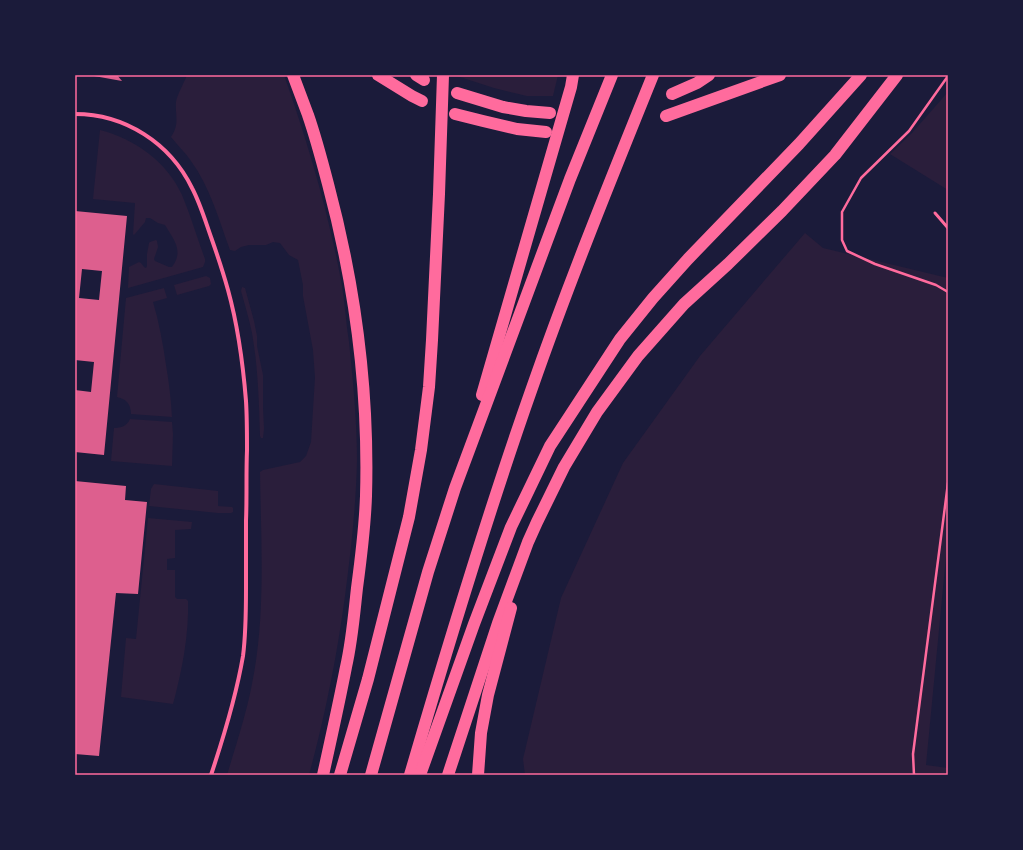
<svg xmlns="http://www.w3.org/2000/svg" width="1023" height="850" font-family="'Asap Condensed',sans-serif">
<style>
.green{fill:#2a1e3b}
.building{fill:#dd5f8e;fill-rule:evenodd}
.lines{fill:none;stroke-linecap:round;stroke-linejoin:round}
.path{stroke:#ff6b9d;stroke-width:2.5}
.service{stroke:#ff6b9d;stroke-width:3}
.minor{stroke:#ff6b9d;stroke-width:4}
.motorway{stroke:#ff6b9d;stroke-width:12}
.neatline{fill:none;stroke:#ff6b9d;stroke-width:1.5}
</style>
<rect width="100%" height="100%" fill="#1b1b3a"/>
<g class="green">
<path d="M187,75H284C308,143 329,214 342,286C345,304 346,324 349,342C353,381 357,421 357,460C356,506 351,551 345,596C337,656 325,716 309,775H227C236,745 246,715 252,684C266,615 261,543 260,472L263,470L300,462L306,456L311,442L315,377L313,350L303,296V285L298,260L289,255L280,243L273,242L266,245H249L241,247L235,251L230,250C219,220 210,187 191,161C185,152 177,145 171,137C180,123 175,117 176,102C177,95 184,83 187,75Z"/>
<path d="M454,75H558L553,96H527L494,88Z"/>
<path d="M948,92V190L890,154L912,133Z"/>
<path d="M100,130C135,139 167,162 182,195C191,216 197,238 205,259V262L203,267L128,288L129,267L139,262L141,263L144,267L146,268L147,266V254L149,243L150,242L156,240L157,241L158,247L154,259L155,261L169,267H172C184,251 174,240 165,225L158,223L150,218H146L145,222L134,235L133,234L135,203L93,199Z"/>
<path d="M805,233L823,248L948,278V536L926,765L948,768V775H525L523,759L561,598L623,463L700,356Z"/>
<path d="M206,276L210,278L211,284L209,286L177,295L174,285Z"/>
<path d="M242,287L245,288L254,321L257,336V346L263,375V408L264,429L263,438H261L260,436C259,402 258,367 252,333C249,319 245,305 241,291Z"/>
<path d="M164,288L167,298L153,302C159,322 163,344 166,365C169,382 171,400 172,417L131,414C131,404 126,399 117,397L126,298Z"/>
<path d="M130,419L172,422L173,434L172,466L111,461L114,428C121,428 127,426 130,419Z"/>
<path d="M154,484L218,491V506L232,507L233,508V512L231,513H218L149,506L151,489Z"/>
<path d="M148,518L192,522L191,529L175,530V558L167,559V570H175V597L177,599H186L188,601C189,635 182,671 173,704L121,697L126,638L136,639Z"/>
</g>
<g class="building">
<path d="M94,75H117L122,81L94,76Z"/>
<path d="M75,211L127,216L104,455L75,452V390L91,392L94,362L75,360ZM82,269L102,271L99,300L79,298Z"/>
<path d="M75,481L126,486L125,500L147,502L138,594L116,593L99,756L75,754Z"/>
</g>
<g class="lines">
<g class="path">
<path d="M948,76L909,131L861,178L842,212V240L847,251L875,264L936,285L948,292"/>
<path d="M914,775L913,754L948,483"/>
</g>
<path class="service" d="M935,213L948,228"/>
<path class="minor" d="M75,114C125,114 170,143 192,188C200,203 205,220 211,237C217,254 223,272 228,290C238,326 243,364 246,401C247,417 247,434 247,450C246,473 247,497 246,521C246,543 246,566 246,588C246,611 246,633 243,656C236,697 224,736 211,775"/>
<g class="motorway">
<path d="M293,75C298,88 303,102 308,115C316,138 322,161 328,184C355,285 369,391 366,496C365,527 361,558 357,588C354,615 352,641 346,667C339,703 331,739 323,775"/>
<path d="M378,75L412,96L422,101"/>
<path d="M416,75L424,80"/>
<path d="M457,93L503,107L526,111L550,113"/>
<path d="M672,94L697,83L709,75"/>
<path d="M455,114L483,121L517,129L546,132"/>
<path d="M666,116L780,75"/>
<path d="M482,395L571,87L573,75"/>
<path d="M340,775L368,679L409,517L421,450L429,387L432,340L439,194L443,75"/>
<path d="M371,775L428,572L455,488L570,179L612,75"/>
<path d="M410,775C448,645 487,515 532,388C569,282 611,179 653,75"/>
<path d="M420,775L474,624L511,527L550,446L620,339L653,298L688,259L799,144L861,75"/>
<path d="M448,775L498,623L528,542L537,522L564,467L597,412L638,356L684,304L728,264L782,211L835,155L897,75"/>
<path d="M478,775L481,733L488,695L511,608"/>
</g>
</g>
<rect width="1023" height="850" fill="none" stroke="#1b1b3a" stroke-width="152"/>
<rect x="76" y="76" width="871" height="698" class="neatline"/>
</svg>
